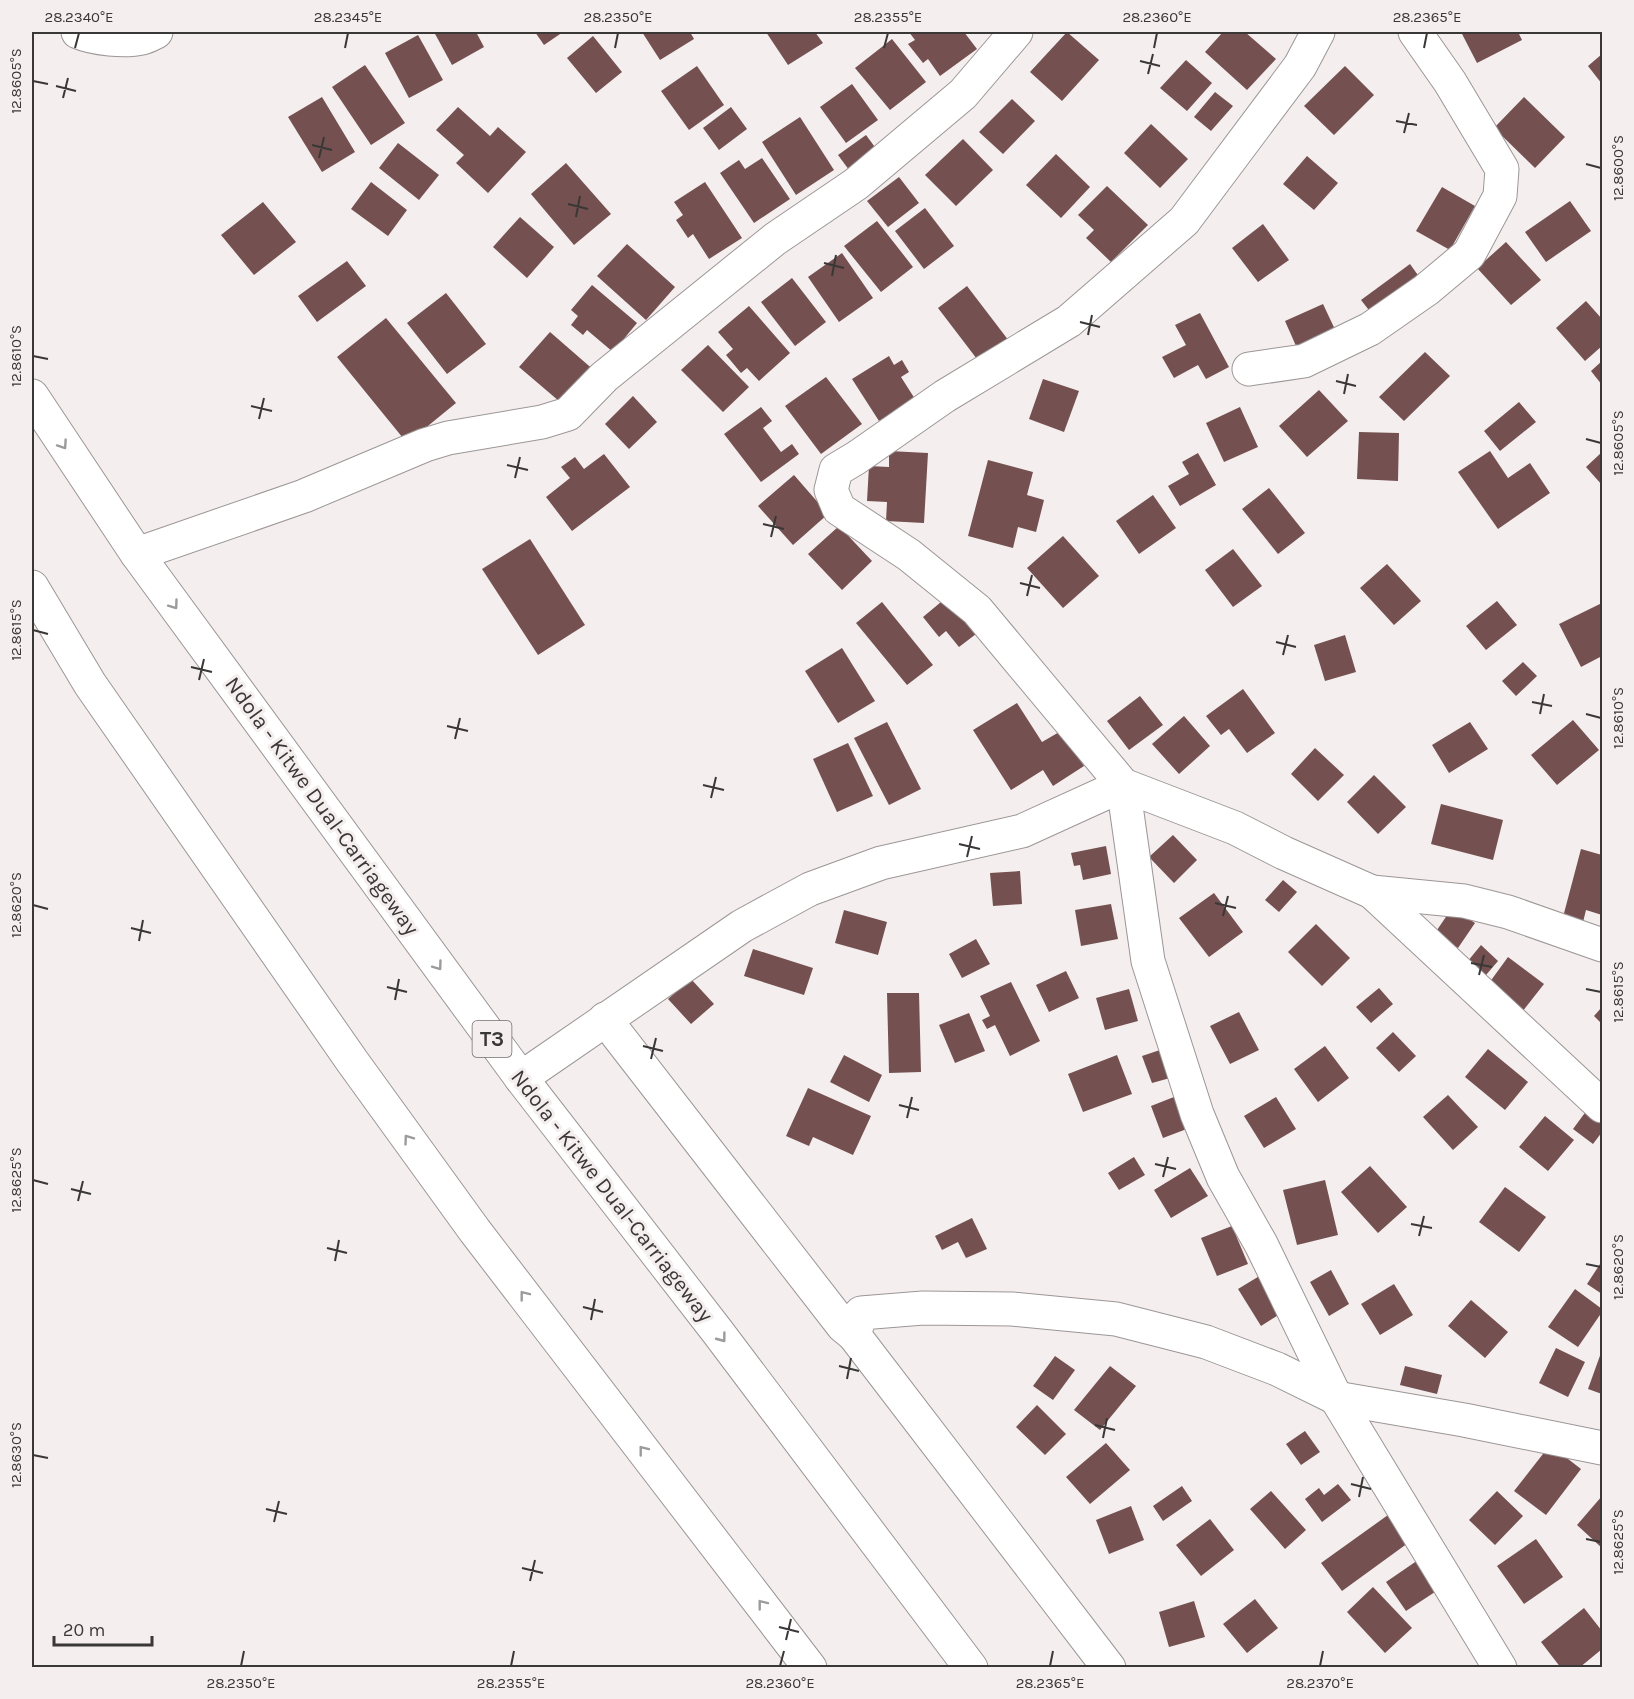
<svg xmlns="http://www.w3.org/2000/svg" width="1634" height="1699" font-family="Karla,sans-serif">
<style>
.building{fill:#745050}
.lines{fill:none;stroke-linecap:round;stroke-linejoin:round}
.street-casing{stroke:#9c9696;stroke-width:35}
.highway-casing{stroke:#9c9696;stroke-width:35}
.street{stroke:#fff;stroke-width:33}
.highway{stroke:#fff;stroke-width:33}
.oneway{stroke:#9c9b9b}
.ticks{fill:none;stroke:#3a3737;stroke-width:2}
.labels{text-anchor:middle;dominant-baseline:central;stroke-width:6;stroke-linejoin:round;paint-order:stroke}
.shield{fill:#f5eeee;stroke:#726e6e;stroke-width:1.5}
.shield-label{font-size:21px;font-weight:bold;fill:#3a3737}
.street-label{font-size:22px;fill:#3a3737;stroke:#f5eeee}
.neatline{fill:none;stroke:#3a3737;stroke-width:2}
.ticks-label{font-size:15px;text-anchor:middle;fill:#3a3737}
</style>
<rect width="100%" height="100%" fill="#f5eeee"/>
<g class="building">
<path d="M434,32H476L484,47L452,65Z"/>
<path d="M535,32H563L544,45Z"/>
<path d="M642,32H690L694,39L660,60Z"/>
<path d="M766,32H815L823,43L788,65Z"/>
<path d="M909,32H964L977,49L940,76L928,59L923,63L908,44L915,40Z"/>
<path d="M1067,32L1099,60L1062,101L1030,72Z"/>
<path d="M1223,32H1245L1276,59L1247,90L1205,52Z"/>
<path d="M1461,32H1518L1522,40L1477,63Z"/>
<path d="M418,35L443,80L409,98L385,53Z"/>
<path d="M593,36L622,72L596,93L567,58Z"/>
<path d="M892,39L926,82L890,110L855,68Z"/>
<path d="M1602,54V84L1588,66Z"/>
<path d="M1186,60L1212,83L1187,111L1160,88Z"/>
<path d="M365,65L405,123L371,145L332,87Z"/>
<path d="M697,66L724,105L689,130L661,91Z"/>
<path d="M1345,66L1374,95L1334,135L1304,106Z"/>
<path d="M852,84L878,120L846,143L820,107Z"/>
<path d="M1215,92L1233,106L1211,131L1194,117Z"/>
<path d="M322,97L355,152L322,172L288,117Z"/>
<path d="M1524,97L1565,137L1535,168L1494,128Z"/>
<path d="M1012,99L1035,121L1003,154L979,132Z"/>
<path d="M458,107L490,136L498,127L526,152L488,193L456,163L464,155L436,130Z"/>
<path d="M731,107L747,129L719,150L703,128Z"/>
<path d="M800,117L834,170L796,195L762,142Z"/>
<path d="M1151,124L1188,159L1160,188L1124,153Z"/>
<path d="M866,135L883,158L855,178L838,155Z"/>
<path d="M963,139L993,170L956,206L925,175Z"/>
<path d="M398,143L439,175L419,200L379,168Z"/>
<path d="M1056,154L1090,187L1061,218L1026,185Z"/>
<path d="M1307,156L1338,183L1314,210L1283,184Z"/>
<path d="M762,158L790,199L754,223L720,173L739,160L745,169Z"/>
<path d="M566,163L611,214L574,245L531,194Z"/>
<path d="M899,177L919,203L888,227L867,201Z"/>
<path d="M371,182L407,210L388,236L351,209Z"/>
<path d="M705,182L742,238L709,259L693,234L688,238L676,220L683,215L674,202Z"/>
<path d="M1107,186L1148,225L1111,262L1086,238L1094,230L1078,215Z"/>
<path d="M1442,187L1475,206L1450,250L1416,231Z"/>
<path d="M1570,201L1591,231L1546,262L1525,232Z"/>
<path d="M263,202L296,242L254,275L221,235Z"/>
<path d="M925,208L954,246L924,269L895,231Z"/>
<path d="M520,217L554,247L527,278L493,247Z"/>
<path d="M877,221L913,267L881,292L844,246Z"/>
<path d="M1263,224L1289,260L1258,282L1232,248Z"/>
<path d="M1506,242L1541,280L1511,305L1477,268Z"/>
<path d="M627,244L675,287L646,320L597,276Z"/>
<path d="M842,253L873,298L839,322L808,277Z"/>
<path d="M347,261L366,286L317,322L298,296Z"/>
<path d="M1410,264L1425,285L1372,314L1361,300Z"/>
<path d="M792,278L826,322L795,346L761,302Z"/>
<path d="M592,285L637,323L613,352L587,330L583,335L571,325L578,316L571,310Z"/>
<path d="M967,286L1009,341L980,363L938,308Z"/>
<path d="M446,293L486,344L447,374L407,323Z"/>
<path d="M1586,301L1602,319V346L1585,361L1556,328Z"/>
<path d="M1323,304L1339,338L1300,355L1285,321Z"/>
<path d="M749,306L790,353L759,381L747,368L741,373L726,355L733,349L718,332Z"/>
<path d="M1200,313L1229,367L1206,379L1198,365L1174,378L1162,357L1186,345L1175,325Z"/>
<path d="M386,318L456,403L407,443L337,357Z"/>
<path d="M550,332L596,372L566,407L519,367Z"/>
<path d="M708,345L749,387L723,412L681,370Z"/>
<path d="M1425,352L1450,376L1404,421L1379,397Z"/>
<path d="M889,356L894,365L902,360L909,372L901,377L915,399L879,421L852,379Z"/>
<path d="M1602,361V385L1591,371Z"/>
<path d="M826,377L862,424L821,454L785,406Z"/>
<path d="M1043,379L1079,391L1064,432L1029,419Z"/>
<path d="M1319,390L1348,421L1307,457L1279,426Z"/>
<path d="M633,396L657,422L629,449L605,424Z"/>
<path d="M1519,402L1536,422L1500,451L1484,431Z"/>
<path d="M761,407L772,421L763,428L781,452L792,444L799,454L761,482L724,434Z"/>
<path d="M1240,407L1258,447L1224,462L1206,423Z"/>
<path d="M1359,432L1399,433L1398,481L1357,479Z"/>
<path d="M889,451L928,453L924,523L886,521L887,502L867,501L869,466L889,467Z"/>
<path d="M1490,451L1508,478L1530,463L1550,493L1498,529L1458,472Z"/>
<path d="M1602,452V485L1586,467Z"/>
<path d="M1198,453L1216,485L1180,506L1168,486L1189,474L1182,462Z"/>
<path d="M604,454L630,487L572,531L546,497L570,478L561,467L575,457L584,469Z"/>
<path d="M988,460L1033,472L1027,495L1044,500L1036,532L1018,527L1013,548L968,536Z"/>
<path d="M794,475L828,514L793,545L758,506Z"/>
<path d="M1269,488L1305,533L1278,554L1242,509Z"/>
<path d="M1153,495L1176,528L1139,554L1116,521Z"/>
<path d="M839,526L872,561L842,590L808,554Z"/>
<path d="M1063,536L1099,576L1063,608L1027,568Z"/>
<path d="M530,539L585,625L538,655L482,569Z"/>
<path d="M1233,549L1262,586L1233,607L1205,570Z"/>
<path d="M1387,564L1421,601L1394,625L1360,588Z"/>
<path d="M947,597L976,634L959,647L946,631L939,637L923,617Z"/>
<path d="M1497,601L1517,625L1486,650L1466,626Z"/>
<path d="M882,602L933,665L907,685L856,623Z"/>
<path d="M1602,603V656L1581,667L1559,624Z"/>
<path d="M1345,635L1356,672L1325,681L1314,645Z"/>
<path d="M842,648L875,701L838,723L805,671Z"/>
<path d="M1523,662L1537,676L1516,696L1502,681Z"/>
<path d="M1243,689L1275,733L1247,753L1229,729L1221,735L1206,716Z"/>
<path d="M1140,696L1163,725L1129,750L1107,721Z"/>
<path d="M1017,703L1042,742L1061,731L1084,766L1053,786L1043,770L1011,790L973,730Z"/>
<path d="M1184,716L1210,746L1179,774L1152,744Z"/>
<path d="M1573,720L1599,750L1557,785L1531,755Z"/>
<path d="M887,722L921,789L889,805L854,738Z"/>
<path d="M1470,722L1488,749L1449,773L1432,745Z"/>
<path d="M848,743L873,796L837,812L813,759Z"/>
<path d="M1315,748L1344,775L1318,801L1291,774Z"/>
<path d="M1374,775L1406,807L1378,834L1347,802Z"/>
<path d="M1441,804L1503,820L1493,860L1431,844Z"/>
<path d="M1173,835L1197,860L1174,883L1149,857Z"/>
<path d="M1106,846L1111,874L1083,880L1080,865L1074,866L1071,853Z"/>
<path d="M1581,849L1602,855V915L1586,910L1583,922L1563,917Z"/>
<path d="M1020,871L1022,904L993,906L990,873Z"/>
<path d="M1283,880L1297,892L1279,912L1265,900Z"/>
<path d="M1214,893L1243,932L1209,957L1179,918Z"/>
<path d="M1111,904L1118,939L1081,946L1075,910Z"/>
<path d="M1452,908L1475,923L1458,948L1435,933Z"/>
<path d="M844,910L887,922L878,955L835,943Z"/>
<path d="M1316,924L1350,958L1322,986L1288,952Z"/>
<path d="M976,939L990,964L962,978L949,954Z"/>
<path d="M1481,945L1498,961L1480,982L1463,967Z"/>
<path d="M753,949L813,968L804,995L744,976Z"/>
<path d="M1508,957L1544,984L1519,1016L1484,990Z"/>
<path d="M1066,971L1079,998L1049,1012L1036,985Z"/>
<path d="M691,979L714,1004L691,1024L668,999Z"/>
<path d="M1011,982L1040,1041L1010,1056L995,1025L987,1029L982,1020L990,1016L980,996Z"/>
<path d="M1379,988L1393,1004L1371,1023L1356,1007Z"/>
<path d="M1129,989L1138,1021L1105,1030L1096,998Z"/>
<path d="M887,993H919L921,1072L889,1073Z"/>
<path d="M1602,1007V1024L1594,1016Z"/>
<path d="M1239,1012L1259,1050L1230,1064L1210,1026Z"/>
<path d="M969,1013L985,1051L955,1063L939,1025Z"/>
<path d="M1393,1032L1416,1056L1399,1072L1376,1048Z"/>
<path d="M1325,1046L1349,1078L1318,1102L1294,1069Z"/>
<path d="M1488,1049L1528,1082L1505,1110L1465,1077Z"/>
<path d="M1160,1050L1170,1078L1152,1083L1142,1056Z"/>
<path d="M844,1055L882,1075L869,1102L830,1082Z"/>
<path d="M1117,1055L1132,1094L1083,1112L1068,1074Z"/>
<path d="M808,1088L871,1116L853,1155L813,1137L809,1146L786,1136Z"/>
<path d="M1179,1095L1192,1127L1163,1138L1151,1106Z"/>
<path d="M1448,1095L1478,1127L1453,1150L1423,1117Z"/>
<path d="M1276,1097L1296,1129L1264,1148L1244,1116Z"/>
<path d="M1587,1110L1602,1122V1132L1593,1144L1573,1129Z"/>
<path d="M1545,1116L1574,1140L1548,1171L1519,1147Z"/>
<path d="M1134,1157L1145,1175L1119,1190L1108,1173Z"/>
<path d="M1370,1166L1407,1207L1378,1233L1341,1192Z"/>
<path d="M1190,1168L1208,1196L1171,1218L1154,1190Z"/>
<path d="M1325,1180L1338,1235L1297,1245L1283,1190Z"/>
<path d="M1505,1187L1546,1217L1519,1252L1479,1222Z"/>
<path d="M972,1218L987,1249L966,1258L958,1242L942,1250L935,1236Z"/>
<path d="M1232,1226L1248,1264L1217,1276L1201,1238Z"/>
<path d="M1602,1261V1294L1587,1284Z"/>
<path d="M1331,1270L1349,1304L1329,1316L1310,1282Z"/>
<path d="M1266,1272L1288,1309L1261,1326L1238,1289Z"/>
<path d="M1394,1284L1413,1315L1380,1335L1361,1304Z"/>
<path d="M1575,1289L1602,1309V1312L1578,1347L1548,1327Z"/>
<path d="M1471,1300L1508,1332L1485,1358L1448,1326Z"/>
<path d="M1556,1348L1585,1362L1568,1397L1539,1383Z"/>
<path d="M1602,1350V1394L1588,1389Z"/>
<path d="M1055,1356L1075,1370L1053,1400L1033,1386Z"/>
<path d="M1110,1366L1136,1386L1100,1430L1074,1410Z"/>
<path d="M1405,1366L1442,1375L1437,1394L1400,1385Z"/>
<path d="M1037,1405L1066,1434L1045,1455L1016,1427Z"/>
<path d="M1305,1431L1320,1452L1301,1465L1286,1444Z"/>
<path d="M1106,1443L1130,1470L1090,1504L1066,1477Z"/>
<path d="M1550,1445L1581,1469L1546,1515L1514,1491Z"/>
<path d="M1338,1484L1351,1500L1322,1522L1305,1499L1319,1488L1324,1495Z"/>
<path d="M1182,1486L1192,1501L1163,1521L1153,1506Z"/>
<path d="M1271,1491L1306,1530L1285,1549L1250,1509Z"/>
<path d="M1497,1491L1523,1516L1495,1545L1469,1520Z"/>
<path d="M1602,1496V1548L1577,1525Z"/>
<path d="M1131,1506L1144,1540L1109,1554L1096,1520Z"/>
<path d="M1388,1515L1408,1543L1342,1591L1321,1563Z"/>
<path d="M1210,1519L1234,1550L1201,1576L1176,1545Z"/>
<path d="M1536,1539L1563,1577L1524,1604L1497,1566Z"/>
<path d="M1421,1558L1441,1588L1406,1611L1386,1582Z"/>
<path d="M1373,1587L1412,1628L1385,1653L1347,1612Z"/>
<path d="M1255,1599L1278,1628L1247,1653L1223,1624Z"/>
<path d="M1194,1601L1205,1637L1169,1647L1159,1612Z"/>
<path d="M1584,1608L1602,1631V1649L1579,1668H1561L1541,1642Z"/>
</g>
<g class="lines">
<g class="street-casing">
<g id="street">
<path d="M78,32C94,39 125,42 142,38C147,37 152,34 156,32"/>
<path d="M1249,369L1304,361L1370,329L1426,290L1469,254L1500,196L1502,169L1450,82L1415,32"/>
<path d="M137,554L304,496L425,445L448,438L542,422L568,414L604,377L775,239L856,184L963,94L1016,32"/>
<path d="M1372,892L1464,901L1508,912L1602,945"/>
<path d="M605,1019L843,1326L854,1335L861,1313L923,1308L1012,1309L1116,1319L1206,1342L1277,1369L1336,1398L1464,1420L1602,1448"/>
<path d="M521,1078L742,926L810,889L881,863L1022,831L1123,785L977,610L909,555L839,509L831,490L836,470L856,458L945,396L1069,321L1184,221L1300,66L1318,32"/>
<path d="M854,1335L1109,1668"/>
<path d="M1500,1668L1336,1398L1261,1244L1223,1177L1197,1114L1148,961L1123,785L1235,828L1284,853L1372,892L1602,1106"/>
</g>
</g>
<g class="highway-casing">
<g id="highway">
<path d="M32,396L137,554L521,1078L717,1331L971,1668"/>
<path d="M32,587L90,684L352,1061L475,1231L810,1668"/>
</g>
</g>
<use href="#street" class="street"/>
<use href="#highway" class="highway"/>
</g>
<defs><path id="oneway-chevron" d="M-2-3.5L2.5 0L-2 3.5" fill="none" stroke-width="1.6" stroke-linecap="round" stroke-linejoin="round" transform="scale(1.5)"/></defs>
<g class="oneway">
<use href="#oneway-chevron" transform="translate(63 445) rotate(56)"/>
<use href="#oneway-chevron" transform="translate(174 605) rotate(54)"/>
<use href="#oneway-chevron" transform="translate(438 966) rotate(54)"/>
<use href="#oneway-chevron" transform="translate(408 1139) rotate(-126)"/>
<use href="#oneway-chevron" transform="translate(524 1295) rotate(-128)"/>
<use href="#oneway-chevron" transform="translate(722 1338) rotate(53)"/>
<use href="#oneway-chevron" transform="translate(643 1450) rotate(-128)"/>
<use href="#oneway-chevron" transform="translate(762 1604) rotate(-128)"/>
</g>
<path class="ticks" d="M75,48L79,33M345,48L348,33M615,48L618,33M884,48L888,33M1154,48L1157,33M1424,48L1427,33M1140,61L1160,66M1148,74L1153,54M33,81L48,84M56,86L76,91M63,98L68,78M1396,121L1417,125M1404,133L1409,113M312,145L332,150M319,158L324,137M1586,164L1601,168M568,204L588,209M576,217L580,196M824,263L844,268M832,276L836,255M1080,322L1100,327M1088,335L1092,315M33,356L48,359M1336,381L1356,386M1344,394L1348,374M251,406L272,411M259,419L264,398M1586,439L1601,443M507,465L528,470M515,478L520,457M763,524L784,529M771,537L776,516M1020,583L1040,588M1027,596L1032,575M33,630L48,634M1276,642L1296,647M1283,655L1288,635M191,667L212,672M199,680L204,659M1532,702L1552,706M1540,714L1544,694M1586,714L1601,718M447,726L468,731M455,739L460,718M703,785L724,790M711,798L716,777M959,844L980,849M967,857L972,836M1215,903L1236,908M33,905L48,909M1223,916L1228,896M131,928L151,933M139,941L143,920M1471,963L1492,967M1479,975L1484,955M387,987L407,992M1586,989L1601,992M395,1000L399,979M643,1046L663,1051M651,1059L656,1038M899,1105L919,1110M907,1118L912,1097M1155,1164L1176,1169M1163,1177L1168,1157M33,1180L48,1184M71,1189L91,1194M78,1201L83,1181M1411,1224L1432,1228M1419,1236L1424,1216M327,1248L347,1253M335,1261L339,1240M1586,1264L1601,1267M583,1307L603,1312M591,1320L595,1299M839,1366L859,1371M847,1379L851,1358M1095,1425L1115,1430M1103,1438L1107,1418M33,1455L48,1458M1351,1484L1371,1489M1359,1497L1363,1477M266,1509L287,1514M274,1522L279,1501M1586,1539L1601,1542M522,1568L543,1573M530,1581L535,1560M779,1627L799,1632M786,1640L791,1619M241,1666L244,1651M511,1666L514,1651M780,1666L784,1651M1050,1666L1053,1651M1320,1666L1323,1651"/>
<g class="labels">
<rect class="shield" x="472.5" y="1021" width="39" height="36" rx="4.5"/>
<g class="shield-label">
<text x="492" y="1039">T3</text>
</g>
<g class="street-label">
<text transform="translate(322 806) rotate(54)">Ndola - Kitwe Dual-Carriageway</text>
<text transform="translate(612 1196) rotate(52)">Ndola - Kitwe Dual-Carriageway</text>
</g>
</g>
<rect width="1634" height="1699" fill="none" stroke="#f5eeee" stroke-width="66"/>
<path d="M54 1636v9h98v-9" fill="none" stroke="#3a3737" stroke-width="3"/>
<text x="63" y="1636" font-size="18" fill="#3a3737" stroke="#f5eeee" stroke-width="4.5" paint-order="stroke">20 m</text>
<rect x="33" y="33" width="1568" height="1633" class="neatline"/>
<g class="ticks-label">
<text x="79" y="22">28.2340°E</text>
<text x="348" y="22">28.2345°E</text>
<text x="618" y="22">28.2350°E</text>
<text x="888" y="22">28.2355°E</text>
<text x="1157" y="22">28.2360°E</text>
<text x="1427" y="22">28.2365°E</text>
<text transform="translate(16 81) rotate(-90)" y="5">12.8605°S</text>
<text transform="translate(1618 168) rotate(-90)" y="5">12.8600°S</text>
<text transform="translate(16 356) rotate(-90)" y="5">12.8610°S</text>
<text transform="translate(1618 443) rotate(-90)" y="5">12.8605°S</text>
<text transform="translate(16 630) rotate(-90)" y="5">12.8615°S</text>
<text transform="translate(1618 718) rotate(-90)" y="5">12.8610°S</text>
<text transform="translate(16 905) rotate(-90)" y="5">12.8620°S</text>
<text transform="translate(1618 992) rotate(-90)" y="5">12.8615°S</text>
<text transform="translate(16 1180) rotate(-90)" y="5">12.8625°S</text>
<text transform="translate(1618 1267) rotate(-90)" y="5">12.8620°S</text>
<text transform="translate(16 1455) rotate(-90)" y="5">12.8630°S</text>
<text transform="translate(1618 1542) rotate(-90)" y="5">12.8625°S</text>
<text x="241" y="1688">28.2350°E</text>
<text x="511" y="1688">28.2355°E</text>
<text x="780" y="1688">28.2360°E</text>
<text x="1050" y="1688">28.2365°E</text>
<text x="1320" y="1688">28.2370°E</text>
</g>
</svg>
